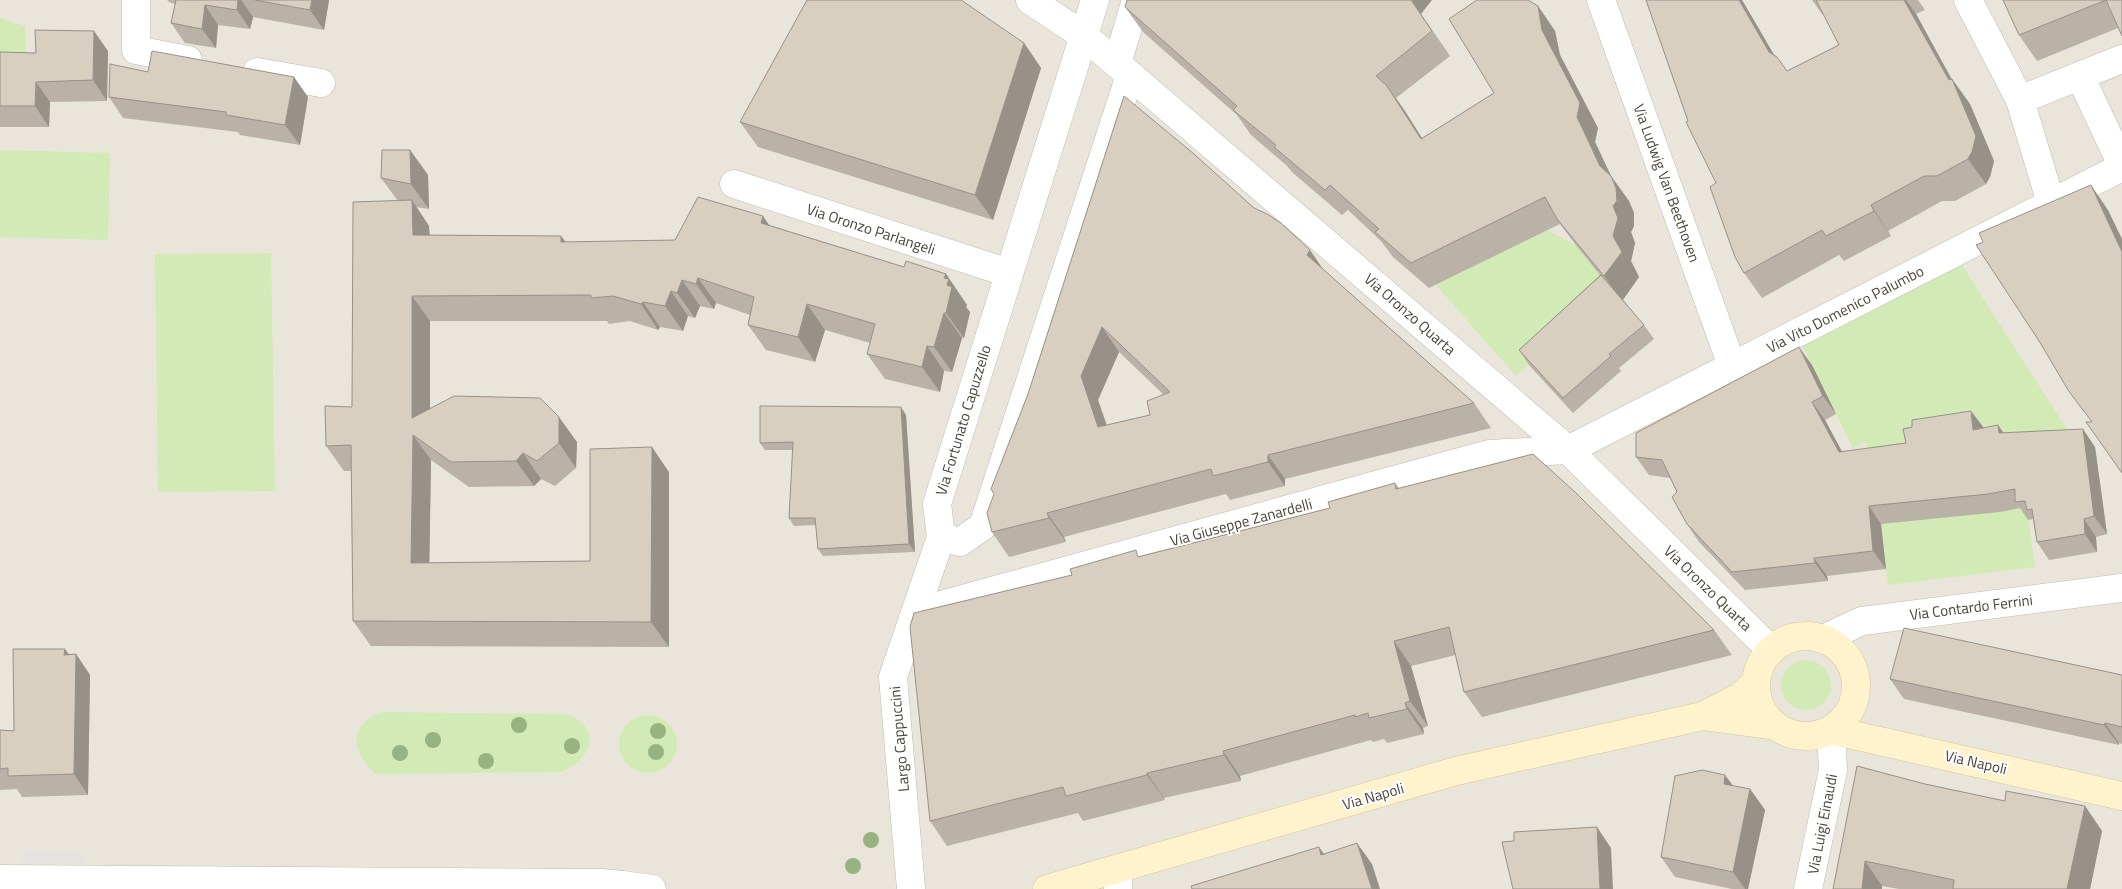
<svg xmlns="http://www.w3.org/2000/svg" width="2122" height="889" font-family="'Titillium Web',sans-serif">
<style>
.residential{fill:#eae5da}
.green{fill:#d2eab5}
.parking{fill:#e5e3e0}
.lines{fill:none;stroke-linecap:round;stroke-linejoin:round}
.minor-casing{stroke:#c2bbae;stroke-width:29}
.tertiary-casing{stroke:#c2bbae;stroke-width:29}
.secondary-casing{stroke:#d6c79b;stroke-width:29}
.minor{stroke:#fff;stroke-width:28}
.tertiary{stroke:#fff;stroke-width:28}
.secondary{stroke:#fff3cd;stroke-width:28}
.tree{fill:#97b381}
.wall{fill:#bab2a6;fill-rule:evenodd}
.shaded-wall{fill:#979187}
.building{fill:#d8cfc1;stroke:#979187;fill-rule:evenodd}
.labels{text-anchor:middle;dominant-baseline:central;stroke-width:4;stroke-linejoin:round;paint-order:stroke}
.street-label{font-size:15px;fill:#4b4439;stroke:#fff}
</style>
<rect width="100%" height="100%" fill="#f6f3ec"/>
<rect class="residential" x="0" y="0" width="2122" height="889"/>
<g class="green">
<path d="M0,18L25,26L26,55L0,54Z"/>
<path d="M0,150L110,153L108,240L0,237Z"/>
<path d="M1546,230L1575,244L1612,289L1516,376L1435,284Z"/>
<path d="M271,253L275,491L158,492L155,254Z"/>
<path d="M1960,262L2079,448L1986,447L1983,424L1959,427L2027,507L2035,567L1888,585L1876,467L1865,442L1853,448L1802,345Z"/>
<circle cx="1806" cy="685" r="25"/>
<path d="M386,712L554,714C560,714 568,714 574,717C603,733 587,763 561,772L375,774C361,760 347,739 365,722C372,715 377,713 386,712Z"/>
<circle cx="648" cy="744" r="29"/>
</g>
<path class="parking" d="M23,851L84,852V864L22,863Z"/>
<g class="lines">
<g class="minor-casing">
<g id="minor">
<path d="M136,0V50L188,60"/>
<path d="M1030,0L1084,36L1109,57L1568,450L1771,650"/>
<path d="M1095,0L937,504L941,537L960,542L983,526L1130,75"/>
<path d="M1601,0L1732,366"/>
<path d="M1968,0L2020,100L2051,203"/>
<path d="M1117,64L1136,0"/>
<path d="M257,72L321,83"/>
<path d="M2080,76L2122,165"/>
<path d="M2020,100L2122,59"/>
<path d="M734,184L1009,273"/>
<path d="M916,612L1489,454L1568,450L2122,167"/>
<path d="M1823,639L1862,621L2122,588"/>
<path d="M1118,870V889"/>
<path d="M0,879L602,883L622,885"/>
<path d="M911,889L893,677L941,537"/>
<path d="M1808,889L1833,770L1831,730"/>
</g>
</g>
<g class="tertiary-casing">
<path id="tertiary" d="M622,889V885L652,889"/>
</g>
<g class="secondary-casing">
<g id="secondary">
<circle cx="1806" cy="686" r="50"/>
<path d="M1703,716L1776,726"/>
<path d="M1831,730L2122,796"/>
<path d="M1047,889L1456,771L1703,716L1740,697L1756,682"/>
</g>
</g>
<use href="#minor" class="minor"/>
<use href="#tertiary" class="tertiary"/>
<use href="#secondary" class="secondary"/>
</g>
<g class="tree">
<circle cx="519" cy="725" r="8"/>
<circle cx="658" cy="731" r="8"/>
<circle cx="433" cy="740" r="8"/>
<circle cx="572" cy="746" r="8"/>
<circle cx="656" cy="752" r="8"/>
<circle cx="400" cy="753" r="8"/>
<circle cx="486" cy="761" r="8"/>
<circle cx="871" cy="840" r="8"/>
<circle cx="853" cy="866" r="8"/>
</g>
<g class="wall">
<path d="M167,0H329L324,30L253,17L250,29L218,25L216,48L185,43L171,23L175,4L169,2Z"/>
<path d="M1646,0H1742L1774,55L1787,71L1839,45L1823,14H1822L1812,0H1918L1925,10L1916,14L1952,79L1970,104L1994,161L1990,177L1986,184L1955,201H1942L1888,231L1891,236L1844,261L1839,255L1762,298L1744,273L1716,183L1688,121Z"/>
<path d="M2003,0H2122L2118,28L2037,61L2019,35Z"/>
<path d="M1530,1L1538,6L1555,31L1560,55L1598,128L1595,142L1611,176L1629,201L1634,213V226L1631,232L1635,243L1631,261L1639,277L1623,300L1644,325L1654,339L1619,368L1621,371L1573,413L1529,365L1519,350L1600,275L1575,244L1560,224L1429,288L1393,257L1381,241L1348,210L1342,215L1292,172L1287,166L1251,135L1237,115L1143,32L1125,7L1421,14L1450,56L1396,98L1422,138L1494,93Z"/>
<path d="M1024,43L1041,68L993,220L758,147L740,122Z"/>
<path d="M108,51L107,101L50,102L49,127H0V52L36,53Z"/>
<path d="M148,72L308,97L300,145L240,135L238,132L123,118L109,97Z"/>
<path d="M1124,96L1254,208L1474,403L1491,428L1285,479V486L1230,500L1226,494L1064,537L1066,542L1009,557L992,532L1028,394ZM1119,352L1164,395L1150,415L1107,425L1098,400Z"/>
<path d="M410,150L428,175L429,209L416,207L429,226L430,235L561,236L566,242L675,240L769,225L904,267L946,274L967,305L966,307L970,312L964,338H962L952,372L944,371L940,392L885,379L867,354L870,343L825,330L815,362L766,350L748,325L750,315L716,303L714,309L700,306L695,318L688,316L683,331L660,327L658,330L630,321L609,324L607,321H430V409L577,442L576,468L555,486L541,479L534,486L469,487L431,460L429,563L590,561L669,472V647L371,646L353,621L351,471H344L326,446L352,407L398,201L381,178Z"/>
<path d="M1812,365L1836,414L1825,420L1842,452L1906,443L1983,428L2003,433L2095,447L2107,534L2096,537L2097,552L2049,560L2037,542L2033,519L2028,520L2020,508L2000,512L1881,524L1886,569L1827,576L1828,581L1745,590L1699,542L1687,524L1677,492L1670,478L1649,475L1636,457Z"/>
<path d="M906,415L915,552L823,556L818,549L816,525L794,526L789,518L793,450H765L760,443Z"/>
<path d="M1395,483L1399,488L1714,630L1732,655L1482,717L1464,692L1456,655L1411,666L1428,726L1423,728L1424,734L1387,743L1384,739L1373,742L1371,740L1240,776L1241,781L1164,798L1165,800L1083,821L1078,813L947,846L930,821L1072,575L1140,556L1330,508Z"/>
<path d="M69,654H76L90,675L88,795L22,797L17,789L0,790V730L14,731Z"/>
<path d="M2122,675V744L2119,743V745L1904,699L1890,679Z"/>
<path d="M1925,784L2005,801L2085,806L2102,831L2090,889H1899L1882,886V889H1833Z"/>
<path d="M1733,786L1750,789L1765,810L1748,889H1732L1675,877L1661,857Z"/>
</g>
<g class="shaded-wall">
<path d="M238,0H241L253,17L250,29L237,10Z"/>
<path d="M312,0H329L324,30L310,10Z"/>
<path d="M1411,0H1432L1421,14L1450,56Z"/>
<path d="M1528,0L1540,15L1538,6L1555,31L1560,55L1598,128L1595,142L1613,180L1611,176L1629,201L1634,213V226L1631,232L1635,243L1631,261L1639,277L1622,301L1604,276L1613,236L1600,166L1577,117L1542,30Z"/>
<path d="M1739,0H1742L1787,77L1769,52Z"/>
<path d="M1904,0H1906L1916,14L1955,86L1952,79L1970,104L1994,161L1990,177L1986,184L1968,159L1949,80Z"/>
<path d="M205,5L218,25L216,48L202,29Z"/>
<path d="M94,31L108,51L107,101L93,80Z"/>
<path d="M1024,43L1041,68L993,220L975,195Z"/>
<path d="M294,77L308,97L300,145L285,125Z"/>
<path d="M36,82L50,102L49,127L35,106Z"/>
<path d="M1387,86L1405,111L1438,164L1421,139Z"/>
<path d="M410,150L428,175L429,209L411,184Z"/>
<path d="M2091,185L2108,210L2122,239V252Z"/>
<path d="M412,200L429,226L430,260L413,235Z"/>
<path d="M1871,205L1888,231L1891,236L1874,211Z"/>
<path d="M763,216L781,242L761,223Z"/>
<path d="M561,236L579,261L561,242Z"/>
<path d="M1310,250L1327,275L1307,255Z"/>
<path d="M946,274L967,305L966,307L970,312L964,338L946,313L944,278Z"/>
<path d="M698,278L716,303L714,309L696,284Z"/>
<path d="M682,280L700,306L695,318L677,293Z"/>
<path d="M671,291L688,316L683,331L665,306Z"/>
<path d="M412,296L430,321V444L412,418Z"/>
<path d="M643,302L660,327L658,330L641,304Z"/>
<path d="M807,304L825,330L815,362L798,337Z"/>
<path d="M944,313L962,338L952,372L934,347Z"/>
<path d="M1102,327L1119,352L1098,400L1115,451L1098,427L1081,376Z"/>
<path d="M927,346L944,371L940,392L922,367Z"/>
<path d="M1799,347L1812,365L1836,414L1823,396Z"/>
<path d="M1812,402L1825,420L1852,470L1839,452Z"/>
<path d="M901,407L906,415L915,552L909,544Z"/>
<path d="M1971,411L1984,428L1973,430Z"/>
<path d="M559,417L577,442L576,468L559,443Z"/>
<path d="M1998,425L2010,442L1999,433Z"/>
<path d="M2083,429L2095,447L2107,534L2094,516Z"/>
<path d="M413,435L431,460L429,589L411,563Z"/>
<path d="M652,447L669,472V647L651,622Z"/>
<path d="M523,453L541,479L534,486L516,461Z"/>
<path d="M1268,455L1285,479V486L1268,462Z"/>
<path d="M1869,506L1881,524L1886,569L1873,551Z"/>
<path d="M1047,513L1064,537L1066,542L1049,518Z"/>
<path d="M2084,519L2096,537L2097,552L2085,534Z"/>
<path d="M1814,558L1827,576L1828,581L1815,563Z"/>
<path d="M1394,641L1411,666L1428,726L1410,701Z"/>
<path d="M65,649L75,663L76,654L90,675L88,795L74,774L64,655Z"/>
<path d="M1405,703L1423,728L1424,734L1407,709Z"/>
<path d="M2105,723L2119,743V745L2104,725Z"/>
<path d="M1223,751L1240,776L1241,781L1224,755Z"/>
<path d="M1147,773L1164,798L1165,800L1147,775Z"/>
<path d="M1725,775L1740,795L1724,784Z"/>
<path d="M1750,789L1765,810L1748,889H1745L1733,872Z"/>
<path d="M2085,806L2102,831L2090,889H2067Z"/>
<path d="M1597,827L1611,848L1613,889H1600Z"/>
<path d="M1357,843L1372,864L1380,889H1372Z"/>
<path d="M1319,847L1334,868L1321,855Z"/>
<path d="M1865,861L1882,886V889H1862Z"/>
</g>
<g class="building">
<path d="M176,0H238L237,10L205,5L202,29L171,23Z"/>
<path d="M255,0H312L310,10Z"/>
<path d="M807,0H961L1024,43L975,195L740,122Z"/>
<path d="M1127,0H1411L1432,31L1376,76L1387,86L1421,139L1494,93L1449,19L1477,0H1528L1538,6L1542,30L1580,103L1577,117L1600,166L1611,176L1616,188L1617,201L1613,206L1618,218L1613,236L1622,252L1604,276L1557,219L1545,197L1411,263L1375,232L1379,229L1330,185L1325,190L1274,147L1276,145L1233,110L1237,106L1125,7Z"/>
<path d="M1646,0H1739L1769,52L1777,57L1787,71L1839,45L1816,0H1904L1949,80L1952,79L1976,136L1972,152L1968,159L1937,176H1924L1871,205L1874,211L1826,236L1822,230L1744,273L1735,257L1710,187L1716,183L1686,122L1688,121Z"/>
<path d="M2003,0H2106L2019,35Z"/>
<path d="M2106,0H2122V36Z"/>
<path d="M35,30L94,31L93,80L36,82L35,106H0V52L36,53Z"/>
<path d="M152,51L294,77L285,125L226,115V112L109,97L110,64L148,72Z"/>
<path d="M1124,96L1194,154L1254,208L1267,214L1281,223L1310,250L1307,255L1474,403L1268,455V462L1213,476L1211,469L1047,513L1049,518L992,532L987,513L994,494L991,489L1028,394ZM1102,327L1170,392L1147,401L1150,415L1098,427L1081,376Z"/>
<path d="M382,150H410L411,184L381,178Z"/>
<path d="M2091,185L2122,252V473L2086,422H2092L2068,390L2041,344L1976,245L1983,242L1979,233Z"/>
<path d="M698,197L763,216L761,223L904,267L906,261L946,274L944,278L949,279L947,285L952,287L946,313H944L934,347L927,346L922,367L867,354L875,324L807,304L798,337L748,325L754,297L698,278L696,284L682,280L677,293L671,291L665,306L643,302L641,304L613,296L591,298V295L412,296V418L454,396L540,398L559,417V443L537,461L523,453L516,461L451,462L413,435L411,563L590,561V449L652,447L651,622L353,621L351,445L326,446L325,406L352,407L353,202L412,200L413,235L561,236V242L675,240Z"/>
<path d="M1601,275L1644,325L1609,354L1611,356L1563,398L1519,350Z"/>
<path d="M1799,347L1823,396L1812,402L1839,452L1906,443L1903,429L1912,427V420L1971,411L1973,430L1998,425L1999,433L2083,429L2094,516L2084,519L2085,534L2037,542L2032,509L2027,510L2025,501L2015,502V489L1988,494L1869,506L1873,551L1814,558L1815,563L1732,572L1687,524L1672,497L1677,492L1662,460L1636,457V433Z"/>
<path d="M760,406L901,407L909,544L818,549L815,518H789L793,442L760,443Z"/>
<path d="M1533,454L1575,492L1714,630L1464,692L1449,627L1394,641L1410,701L1405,703L1407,709L1369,718L1368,713L1355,717V715L1223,751L1224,755L1147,773V775L1066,796L1063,787L930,821L910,627L914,613L1072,575L1070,569L1136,550L1138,557L1330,508L1328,502L1395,483L1396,489Z"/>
<path d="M1904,628L2122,675V727L2105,723L2104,725L1890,679Z"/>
<path d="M13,649H65L64,655L76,654L74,774L8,776V768L0,769V730L14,731Z"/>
<path d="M1857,766L1925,784L2005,801L2006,791L2085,806L2067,889H1953L1954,880L1865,861L1862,889H1833Z"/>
<path d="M1702,770L1725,775L1724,784L1750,789L1733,872L1661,857L1675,776Z"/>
<path d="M1597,827L1600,889H1513L1502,842L1514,841V832Z"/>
<path d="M1357,843L1372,889H1192L1191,886L1319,847L1321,855Z"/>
</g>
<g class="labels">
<g class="street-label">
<text transform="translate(1667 183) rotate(70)">Via Ludwig Van Beethoven</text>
<text transform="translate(871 229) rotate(18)">Via Oronzo Parlangeli</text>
<text transform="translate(1845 309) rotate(-27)">Via Vito Domenico Palumbo</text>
<text transform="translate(1410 314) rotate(41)">Via Oronzo Quarta</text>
<text transform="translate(963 420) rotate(-73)">Via Fortunato Capuzzello</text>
<text transform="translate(1241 522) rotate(-15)">Via Giuseppe Zanardelli</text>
<text transform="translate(1708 588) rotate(44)">Via Oronzo Quarta</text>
<text transform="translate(1971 607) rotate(-7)">Via Contardo Ferrini</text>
<text transform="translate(899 739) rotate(-95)">Largo Cappuccini</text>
<text transform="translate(1976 762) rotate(13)">Via Napoli</text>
<text transform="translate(1373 796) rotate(-16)">Via Napoli</text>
<text transform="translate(1822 824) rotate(-79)">Via Luigi Einaudi</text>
</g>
</g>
</svg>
